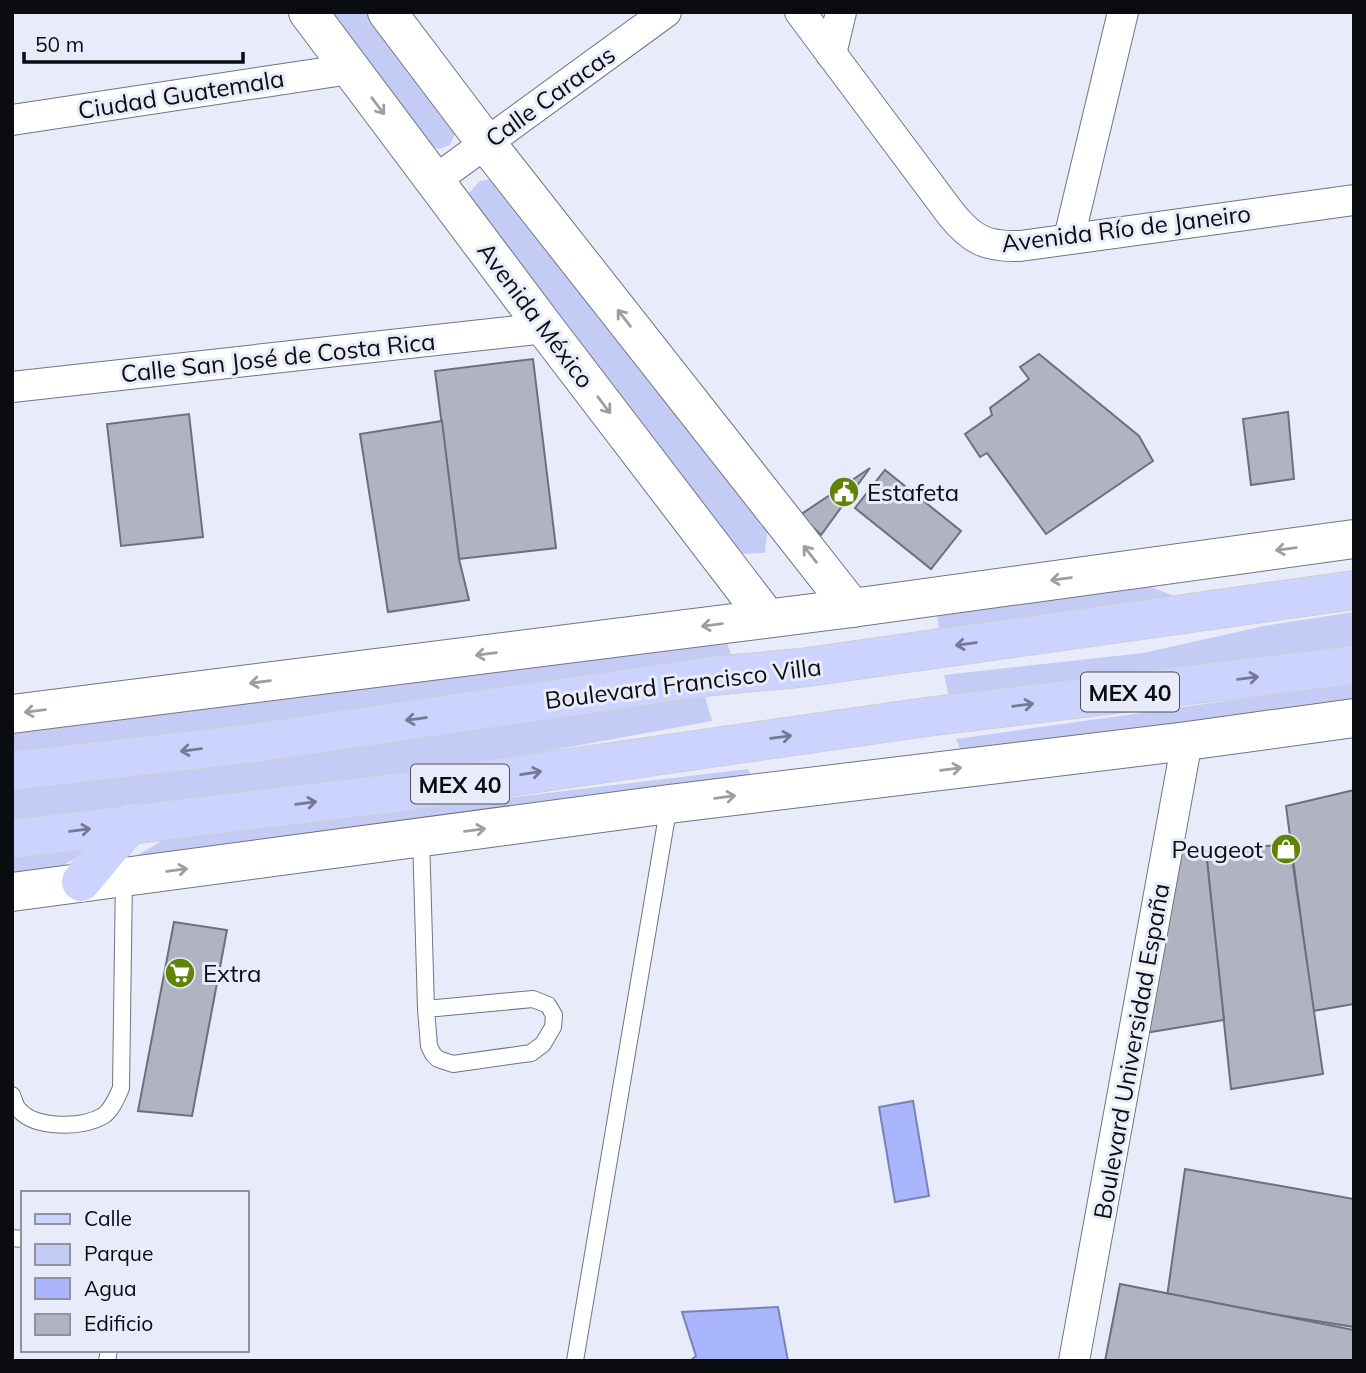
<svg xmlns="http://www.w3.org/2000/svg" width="1366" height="1373" font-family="Mulish,sans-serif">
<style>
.green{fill:#c4ccf5}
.water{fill:#a9b5fc;stroke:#7a82b5;stroke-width:2}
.building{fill:#b0b3c1;stroke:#6d6f7c;stroke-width:2}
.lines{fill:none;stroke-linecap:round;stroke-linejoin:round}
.lane-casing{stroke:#727481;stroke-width:18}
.street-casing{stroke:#727481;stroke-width:32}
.secondary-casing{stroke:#727481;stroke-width:40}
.primary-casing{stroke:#cececf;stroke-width:40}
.lane{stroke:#fff;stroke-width:16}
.street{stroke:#fff;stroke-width:30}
.secondary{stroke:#fff;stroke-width:38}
.primary{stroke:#cbd3fe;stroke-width:38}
.oneway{stroke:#9d9e9f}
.oneway2{stroke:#757993}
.labels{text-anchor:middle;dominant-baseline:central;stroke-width:6;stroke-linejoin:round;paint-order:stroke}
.shield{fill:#e8ebf9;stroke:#4d4f56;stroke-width:2}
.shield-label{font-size:23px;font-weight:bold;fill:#0b0c10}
.street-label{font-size:24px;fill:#0b0c10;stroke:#e8ebf9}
.poi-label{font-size:24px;fill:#0b0c10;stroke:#e8ebf9;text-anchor:start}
</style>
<rect width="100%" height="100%" fill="#e8ebf9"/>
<g class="green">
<path d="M328,12H369L450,122L455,134L450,145L439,149L426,145Z"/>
<path d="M491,179L768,524L765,553L736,554L470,206L469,193L480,181Z"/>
<path d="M1151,587L1192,603L939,632L937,612Z"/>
<path d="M1354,612V653L951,705L944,675L1143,653L1264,626Z"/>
<path d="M726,640L733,660L12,756V734Z"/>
<path d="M1354,683V706L966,763L956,739Z"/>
<path d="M704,693L712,721L476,764L12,821V790L112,771Z"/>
<path d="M748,769L754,783L116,868L165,839Z"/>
<path d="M94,846L53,872L12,878V858Z"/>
</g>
<g class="water">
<path d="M913,1101L929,1196L895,1202L879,1107Z"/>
<path d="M778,1307L788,1361H690L696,1356L682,1312Z"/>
</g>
<g class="building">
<path d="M1039,354L1139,436L1153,461L1046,534L987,453L980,457L965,434L992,415L990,408L1029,379L1020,367Z"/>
<path d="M533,359L556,548L459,559L435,371Z"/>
<path d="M1288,412L1294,479L1251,485L1243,419Z"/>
<path d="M189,414L203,537L121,546L107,424Z"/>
<path d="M442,421L459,559L469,600L388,612L360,434Z"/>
<path d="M870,468L821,535L800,515Z"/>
<path d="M885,470L961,531L931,569L855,508Z"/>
<path d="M1354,790V1004L1313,1011L1286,806Z"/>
<path d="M1290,844L1323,1074L1231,1089L1206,851Z"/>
<path d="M1206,851L1224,1020L1145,1033L1173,852Z"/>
<path d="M174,922L227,930L192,1116L138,1111Z"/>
<path d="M1185,1169L1354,1199V1327L1167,1297Z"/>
<path d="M1120,1284L1354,1330V1361H1105Z"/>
</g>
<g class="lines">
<g class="lane-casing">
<g id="lane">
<path d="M421,837L426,1009L429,1046L433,1054L438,1059L453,1064L531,1053L543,1044L553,1027L554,1015L548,1005L533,999L426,1009"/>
<path d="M12,1095C14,1099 15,1106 19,1110C36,1129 82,1128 103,1116C112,1110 117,1097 121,1088L124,877"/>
<path d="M12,1238L23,1239"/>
<path d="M107,1361L109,1350"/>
<path d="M575,1361L669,804"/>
</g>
</g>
<g class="street-casing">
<g id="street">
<path d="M800,12L951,214C972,240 986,247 1020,246L1354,200"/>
<path d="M831,54L841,12"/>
<path d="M12,120L350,69"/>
<path d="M434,181L666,12"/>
<path d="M1069,238L1123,12"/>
<path d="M12,387L545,328"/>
<path d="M1074,1361L1187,741"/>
</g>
</g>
<g class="secondary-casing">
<g id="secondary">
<path d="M308,12L545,328L766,617"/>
<path d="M387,12L486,143L852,608"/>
<path d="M12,714L852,608L1354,539"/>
<path d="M12,892L669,804L1187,741L1354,718"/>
</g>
</g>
<g class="primary-casing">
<g id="primary">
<path d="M12,771L254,743L712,676L800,668L1354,590"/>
<path d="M12,839L403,792L926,717L1354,665"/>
<path d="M81,882L130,823"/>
</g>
</g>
<use href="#lane" class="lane"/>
<use href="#street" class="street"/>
<use href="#secondary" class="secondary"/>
<use href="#primary" class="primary"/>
</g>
<defs><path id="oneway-shaft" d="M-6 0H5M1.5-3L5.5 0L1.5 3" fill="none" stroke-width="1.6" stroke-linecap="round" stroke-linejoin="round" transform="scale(1.75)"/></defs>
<g class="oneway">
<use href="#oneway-shaft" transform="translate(378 106) rotate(53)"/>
<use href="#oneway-shaft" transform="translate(624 318) rotate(-128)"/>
<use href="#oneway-shaft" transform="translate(604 405) rotate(53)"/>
<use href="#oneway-shaft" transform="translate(1286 549) rotate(172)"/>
<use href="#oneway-shaft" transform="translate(810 554) rotate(-128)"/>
<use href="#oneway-shaft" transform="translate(1061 579) rotate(172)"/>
<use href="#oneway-shaft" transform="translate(712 625) rotate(172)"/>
<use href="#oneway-shaft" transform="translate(486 654) rotate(173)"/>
<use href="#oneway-shaft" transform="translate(260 682) rotate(173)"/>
<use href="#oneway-shaft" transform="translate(35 711) rotate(173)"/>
<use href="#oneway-shaft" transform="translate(951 769) rotate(-7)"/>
<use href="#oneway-shaft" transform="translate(725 797) rotate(-7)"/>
<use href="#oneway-shaft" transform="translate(475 830) rotate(-8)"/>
<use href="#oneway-shaft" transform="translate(177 870) rotate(-8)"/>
</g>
<g class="oneway2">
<use href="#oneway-shaft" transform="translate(966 644) rotate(172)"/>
<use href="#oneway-shaft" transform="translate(1248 678) rotate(-7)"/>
<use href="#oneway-shaft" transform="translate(1023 705) rotate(-7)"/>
<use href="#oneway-shaft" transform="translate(416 719) rotate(172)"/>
<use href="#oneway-shaft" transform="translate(781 737) rotate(-8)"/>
<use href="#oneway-shaft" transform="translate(191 750) rotate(173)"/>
<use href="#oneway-shaft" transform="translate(531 773) rotate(-9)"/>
<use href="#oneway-shaft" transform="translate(306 803) rotate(-7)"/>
<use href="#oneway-shaft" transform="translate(80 830) rotate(-8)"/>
</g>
<defs>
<g id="civic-disc" transform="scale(1.575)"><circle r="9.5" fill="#608506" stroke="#e8ebf9"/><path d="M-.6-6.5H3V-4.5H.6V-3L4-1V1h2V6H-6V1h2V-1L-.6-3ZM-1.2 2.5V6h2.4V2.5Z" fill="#fff"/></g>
<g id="shop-disc" transform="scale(1.575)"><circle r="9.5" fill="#608506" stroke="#e8ebf9"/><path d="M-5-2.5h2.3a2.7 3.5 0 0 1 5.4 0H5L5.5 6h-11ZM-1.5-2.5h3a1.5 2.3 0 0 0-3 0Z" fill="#fff"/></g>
<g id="supermarket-disc" transform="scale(1.575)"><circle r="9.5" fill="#608506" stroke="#e8ebf9"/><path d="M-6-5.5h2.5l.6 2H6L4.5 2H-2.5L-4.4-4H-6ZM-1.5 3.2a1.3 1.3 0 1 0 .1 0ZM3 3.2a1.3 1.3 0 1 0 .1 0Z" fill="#fff"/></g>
</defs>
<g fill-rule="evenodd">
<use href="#civic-disc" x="844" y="492"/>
<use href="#shop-disc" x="1286" y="849"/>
<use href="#supermarket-disc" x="180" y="973"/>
</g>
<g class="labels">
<g class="shield">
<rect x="1081" y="672.5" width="98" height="39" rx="5"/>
<rect x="411" y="764.5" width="98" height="39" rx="5"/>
</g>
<g class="shield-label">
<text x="1130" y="692">MEX 40</text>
<text x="460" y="784">MEX 40</text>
</g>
<g class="street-label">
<text transform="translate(181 94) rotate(-9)">Ciudad Guatemala</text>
<text transform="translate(550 96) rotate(-36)">Calle Caracas</text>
<text transform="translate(1126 228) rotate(-7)">Avenida Río de Janeiro</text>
<text transform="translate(536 315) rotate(53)">Avenida México</text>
<text transform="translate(278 357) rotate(-6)">Calle San José de Costa Rica</text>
<text transform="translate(683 683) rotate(-7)">Boulevard Francisco Villa</text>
<text transform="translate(1131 1051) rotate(-80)">Boulevard Universidad España</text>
</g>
<g class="poi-label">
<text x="867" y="492">Estafeta</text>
<text x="1263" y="849" text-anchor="end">Peugeot</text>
<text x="203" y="973">Extra</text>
</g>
</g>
<rect width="1366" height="1373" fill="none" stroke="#0b0c10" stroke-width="28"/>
<rect x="21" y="1191" width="228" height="161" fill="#e8ebf9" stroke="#90929c" stroke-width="2"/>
<rect x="35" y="1214" width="35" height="10" fill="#cbd3fe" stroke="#90929c" stroke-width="2"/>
<text x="84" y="1226" font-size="21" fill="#0b0c10">Calle</text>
<rect x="35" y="1244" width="35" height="21" fill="#c4ccf5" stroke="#90929c" stroke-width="2"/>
<text x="84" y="1261" font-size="21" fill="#0b0c10">Parque</text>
<rect x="35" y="1278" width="35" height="21" fill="#a9b5fc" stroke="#90929c" stroke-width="2"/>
<text x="84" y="1296" font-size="21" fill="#0b0c10">Agua</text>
<rect x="35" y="1314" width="35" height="21" fill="#b0b3c1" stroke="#90929c" stroke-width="2"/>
<text x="84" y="1331" font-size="21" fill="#0b0c10">Edificio</text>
<path d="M24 52v10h219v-10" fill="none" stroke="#0b0c10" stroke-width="3.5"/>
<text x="35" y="52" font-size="21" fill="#0b0c10" stroke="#e8ebf9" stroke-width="5" paint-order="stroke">50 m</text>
</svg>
